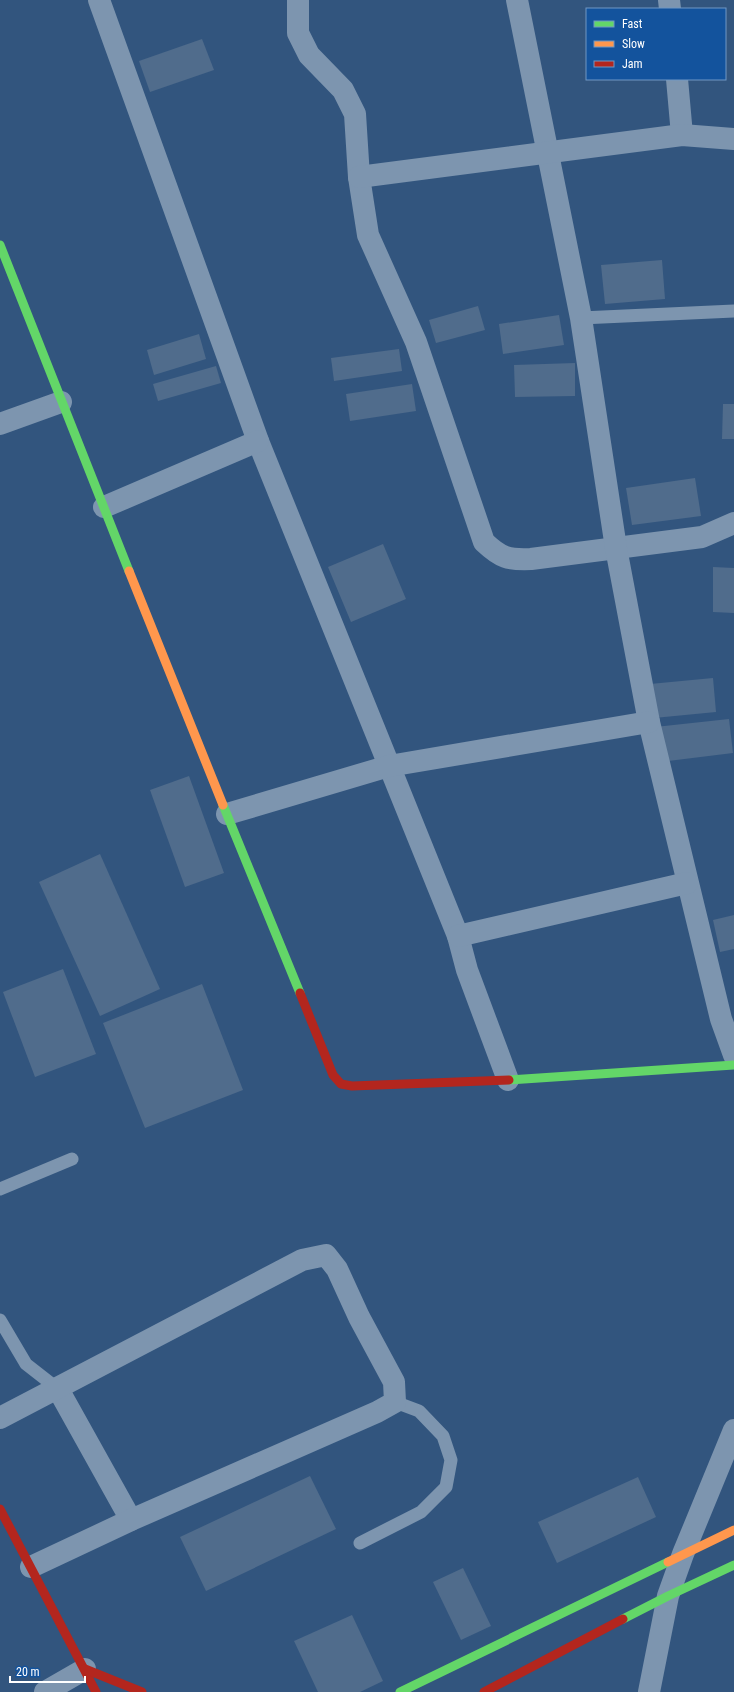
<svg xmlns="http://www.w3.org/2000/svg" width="734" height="1692" font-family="'Roboto Condensed',sans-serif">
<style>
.building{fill:#506c8c}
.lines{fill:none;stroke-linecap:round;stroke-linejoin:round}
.lane{stroke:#7d95af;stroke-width:13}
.street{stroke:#7d95af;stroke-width:22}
.fast{stroke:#63d668;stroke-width:9}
.slow{stroke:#ff974d;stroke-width:9}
.jam{stroke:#b3261e;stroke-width:9}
</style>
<rect width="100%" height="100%" fill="#32557e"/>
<g class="building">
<path d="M202,39L214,70L150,92L139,61Z"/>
<path d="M662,260L665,299L605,304L601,265Z"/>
<path d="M478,306L485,330L436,343L429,320Z"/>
<path d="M559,315L564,345L503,354L499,324Z"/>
<path d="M199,334L206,359L154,375L147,350Z"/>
<path d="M399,349L402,371L334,381L331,358Z"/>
<path d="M575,363V396L515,397L514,365Z"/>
<path d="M216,366L221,383L158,401L153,384Z"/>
<path d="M412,384L416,411L350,421L346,394Z"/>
<path d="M723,404H734V439H722Z"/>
<path d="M695,478L701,516L632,525L626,488Z"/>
<path d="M383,544L406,599L351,622L328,567Z"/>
<path d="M713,567L734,568V613L713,612Z"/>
<path d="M713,678L716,712L654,718L650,684Z"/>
<path d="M729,719L733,753L660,762L655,727Z"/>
<path d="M189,776L224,873L185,887L150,790Z"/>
<path d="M100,854L160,989L100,1016L39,882Z"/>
<path d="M734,915V949L720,952L713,920Z"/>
<path d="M63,969L96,1054L35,1077L3,992Z"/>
<path d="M202,984L243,1090L145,1128L103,1023Z"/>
<path d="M310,1476L336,1529L206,1591L180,1537Z"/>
<path d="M638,1477L656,1517L557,1563L538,1522Z"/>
<path d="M463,1568L491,1626L461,1640L433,1582Z"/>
<path d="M352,1615L383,1681L360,1692H318L294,1641Z"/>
</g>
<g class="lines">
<g class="lane">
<path d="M581,318L734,311"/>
<path d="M0,1189L72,1159"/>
<path d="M0,1320L26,1364L58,1389"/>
<path d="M360,1543L421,1512L446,1487L451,1460L443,1436L419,1411L395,1402"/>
</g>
<g class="street">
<path d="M99,0L258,441L458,936L467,970L508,1080"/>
<path d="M298,0V33L309,55L343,90L355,114L359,177L368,235L416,342L484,542C501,558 508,560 531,559L702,537L734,523"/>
<path d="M517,0L581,318L616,548L649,722L721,1019L734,1055"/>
<path d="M669,0L670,9"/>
<path d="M677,79L682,135"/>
<path d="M359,177L682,135L734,139"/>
<path d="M0,424L61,402"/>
<path d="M104,507L258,441"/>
<path d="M227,814L389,766L649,722"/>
<path d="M458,936L687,883"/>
<path d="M58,1389L131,1520"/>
<path d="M0,1418L302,1260L326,1255L337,1269L359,1317L394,1382L395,1402L377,1412L131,1520L31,1567"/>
<path d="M45,1692L85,1669"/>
<path d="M649,1692L668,1596L683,1554L734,1430"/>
</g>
<g class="fast">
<path d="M0,245L129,571"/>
<path d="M223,805L300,993"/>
<path d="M509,1080L734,1065"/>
<path d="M623,1619L668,1596L734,1565"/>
<path d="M400,1692L668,1562"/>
</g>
<g class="slow">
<path d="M129,571L223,805"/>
<path d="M668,1562L734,1530"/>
</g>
<g class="jam">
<path d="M300,993L333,1075L341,1084L352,1086L509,1080"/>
<path d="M0,1509L96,1692"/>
<path d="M85,1669L142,1692"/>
<path d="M484,1692L623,1619"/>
</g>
</g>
<rect x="586" y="8" width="140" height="72" fill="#13539d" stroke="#7198c4"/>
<rect x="594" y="21" width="20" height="6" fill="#63d668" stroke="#7198c4"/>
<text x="622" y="28" font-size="12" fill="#ffffff">Fast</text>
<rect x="594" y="41" width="20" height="6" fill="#ff974d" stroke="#7198c4"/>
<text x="622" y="48" font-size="12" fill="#ffffff">Slow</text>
<rect x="594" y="61" width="20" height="6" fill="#b3261e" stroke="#7198c4"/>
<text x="622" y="68" font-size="12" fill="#ffffff">Jam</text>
<path d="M10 1676v6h75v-6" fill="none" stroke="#ffffff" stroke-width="2"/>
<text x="16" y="1676" font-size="12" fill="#ffffff" stroke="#13539d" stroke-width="3" paint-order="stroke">20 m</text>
</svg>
